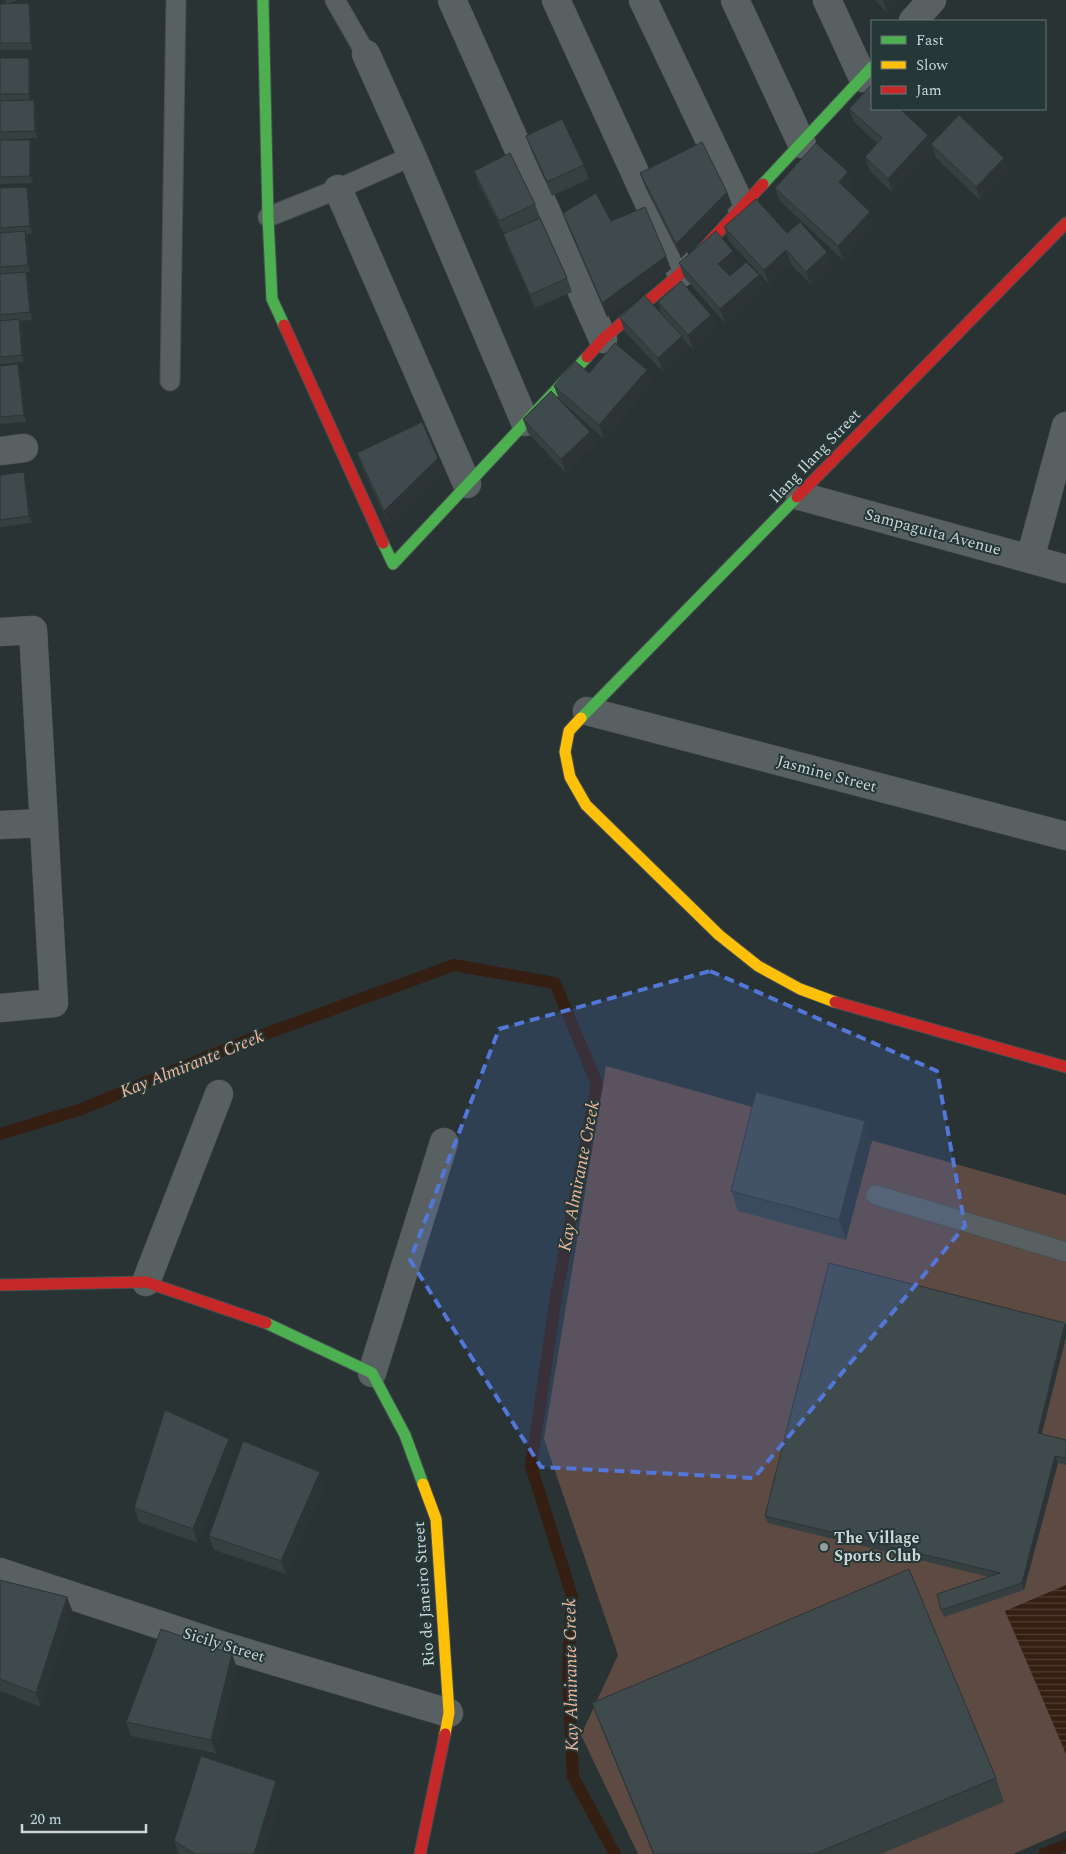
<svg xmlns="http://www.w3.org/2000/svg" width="1066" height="1854" font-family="Spectral,serif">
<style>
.pitch{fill:#5d4a42}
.water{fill:url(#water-rules)}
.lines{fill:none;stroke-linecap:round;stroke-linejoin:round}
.stream{stroke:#351e12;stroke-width:12}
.lane-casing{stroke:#474f50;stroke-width:21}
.street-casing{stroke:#474f50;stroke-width:29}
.fast-casing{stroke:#474f50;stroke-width:13}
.slow-casing{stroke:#474f50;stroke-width:13}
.jam-casing{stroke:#474f50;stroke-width:13}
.lane{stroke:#596061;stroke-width:19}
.street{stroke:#596061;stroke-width:28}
.fast{stroke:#4caf50;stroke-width:11}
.slow{stroke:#ffc107;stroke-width:11}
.jam{stroke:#c62828;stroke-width:11}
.wall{fill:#364041}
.shaded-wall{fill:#2c3435}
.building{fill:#3f4a4c;stroke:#2c3435}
.marked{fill:#5277d8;fill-opacity:0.2;stroke:#5277d8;stroke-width:4;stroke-dasharray:10 6;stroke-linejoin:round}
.poi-dot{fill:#939d9e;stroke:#253737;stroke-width:2}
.labels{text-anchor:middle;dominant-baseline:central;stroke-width:4;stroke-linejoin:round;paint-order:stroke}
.street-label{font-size:16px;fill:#ccd6d7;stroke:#253737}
.poi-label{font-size:16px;font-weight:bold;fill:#ccd6d7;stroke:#253737;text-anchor:start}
.water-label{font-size:18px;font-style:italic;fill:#f0b79c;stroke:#253737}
</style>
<defs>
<pattern id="water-rules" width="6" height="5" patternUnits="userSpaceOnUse" patternTransform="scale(1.25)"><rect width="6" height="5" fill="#351e12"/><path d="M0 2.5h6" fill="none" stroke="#513e34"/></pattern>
</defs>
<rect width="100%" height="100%" fill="#293333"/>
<path class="pitch" d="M606,1066L1066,1195V1831L1013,1854H638L581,1735L618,1655L544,1439Z"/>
<path class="water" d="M1066,1585V1754L1005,1611Z"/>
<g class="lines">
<g class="stream">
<path d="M0,1134L79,1110L246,1041L454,965L555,983L597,1084L556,1297L531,1466L572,1596L568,1675L573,1777L615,1854"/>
<path d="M1044,1854L1066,1845"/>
</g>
<g class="lane-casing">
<g id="lane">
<path d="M335,0L366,54"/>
<path d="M268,217L338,189L412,156"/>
<path d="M170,381L176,0"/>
<path d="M876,1195L1066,1252"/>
</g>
</g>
<g class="street-casing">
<g id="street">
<path d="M452,0L603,339"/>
<path d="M556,0L681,273"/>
<path d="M643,0L742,208"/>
<path d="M735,0L802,144"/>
<path d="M827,0L863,78"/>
<path d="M913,21L932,0"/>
<path d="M366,54L412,156L525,422"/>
<path d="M338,189L467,484"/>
<path d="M0,451L24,448"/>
<path d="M800,496L1066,569"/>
<path d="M1030,559L1066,426"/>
<path d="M0,632L33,630L54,1003L0,1008"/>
<path d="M587,711L1066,836"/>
<path d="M0,825L44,823"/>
<path d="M146,1282L219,1094"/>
<path d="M372,1373L444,1142"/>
<path d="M0,1572L227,1647L449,1713"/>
</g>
</g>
<g class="fast-casing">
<g id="fast">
<path d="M263,0L268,217L272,299L284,325"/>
<path d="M763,184L872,67"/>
<path d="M383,543L393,564L587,357"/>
<path d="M581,718L797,497"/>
<path d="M266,1323L372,1373L405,1435L423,1484"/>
</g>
</g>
<g class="slow-casing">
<g id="slow">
<path d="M581,718L569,731L565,752L570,777L586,805L719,935L758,966L800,989L835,1002"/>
<path d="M423,1484L436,1519L449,1713L445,1734"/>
</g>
</g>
<g class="jam-casing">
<g id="jam">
<path d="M284,325L383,543"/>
<path d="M587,357L603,339L681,273L763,184"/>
<path d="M797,497L1066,223"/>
<path d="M835,1002L1066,1067"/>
<path d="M0,1285L146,1282L266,1323"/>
<path d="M420,1854L445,1734"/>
</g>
</g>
<use href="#lane" class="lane"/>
<use href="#street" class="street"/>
<use href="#fast" class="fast"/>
<use href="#slow" class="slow"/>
<use href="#jam" class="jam"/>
</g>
<g class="wall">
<path d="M5,0H16L9,4L32,10L33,50H0V4H7Z"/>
<path d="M875,0H901L887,13Z"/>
<path d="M0,58H29L31,65V100H34L37,107L38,138L0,140Z"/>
<path d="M849,109L928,135L932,144L1009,172L981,201L936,158L933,149L893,193L870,171L865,157L877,143L854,122Z"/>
<path d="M526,136L584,165L589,179L552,196L531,150Z"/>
<path d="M0,140L33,147V183L0,184Z"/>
<path d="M474,171L535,204L540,217L567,278L572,292L535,308L508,248L504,234L479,185Z"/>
<path d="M848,172L853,186L848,191L875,225L843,260L780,201L775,188Z"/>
<path d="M640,173L727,192L732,205L681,258L645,187Z"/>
<path d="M0,188L30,194L32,234H26L28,238L30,272H26L28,279L32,320L20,321L22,326L24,362L0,364Z"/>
<path d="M563,213L611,221L671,269L607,317L568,227Z"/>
<path d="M724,227L787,233L827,252L832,266L811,285L791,264L769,284L729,241Z"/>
<path d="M679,263L738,264L727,274L730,276L759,275L764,288L725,323L684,277Z"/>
<path d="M658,302L716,328L693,349L683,339L687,349L663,372L625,332L620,318L662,314Z"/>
<path d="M18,364L21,371L26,422L0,424V366Z"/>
<path d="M589,373L652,384L604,439L559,399L554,386Z"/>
<path d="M523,419L595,445L566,473L528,433Z"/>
<path d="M357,453L443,471L389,525L362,467Z"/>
<path d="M24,472L26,479L32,523L0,527V475Z"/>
<path d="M872,1141L846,1240L738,1211L731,1191Z"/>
<path d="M1066,1337L1042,1434L1066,1440V1465L1058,1463L1024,1590L944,1617L941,1610L989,1577L768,1523L765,1516Z"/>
<path d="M229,1439L234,1452L198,1543L139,1522L134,1508Z"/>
<path d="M325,1485L286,1574L214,1550L209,1536Z"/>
<path d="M0,1580L72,1610L41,1707L0,1691Z"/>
<path d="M237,1668L216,1753L131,1736L126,1722Z"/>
<path d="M592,1703L996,1778L1004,1802L881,1854H653L601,1727Z"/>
<path d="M276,1781L281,1795L263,1854H179L174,1841Z"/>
</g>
<g class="shaded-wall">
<path d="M883,0H901L887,13Z"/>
<path d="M29,3L32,10L33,50L31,43Z"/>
<path d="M29,58L31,65V102L29,94Z"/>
<path d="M34,100L37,107L38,138L35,131Z"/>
<path d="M928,135L933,149L893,193L888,179Z"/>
<path d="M30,140L33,147V183L30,176Z"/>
<path d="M1004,158L1009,172L981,201L976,187Z"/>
<path d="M848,172L853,186L844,196L839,182Z"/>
<path d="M27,187L30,194L32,234L30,226Z"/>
<path d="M727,192L732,205L681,258L676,244Z"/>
<path d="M870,212L875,225L843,260L838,246Z"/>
<path d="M25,231L28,238L30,272L28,265Z"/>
<path d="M786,250L791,264L769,284L764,270Z"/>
<path d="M733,251L738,264L723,277L718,264Z"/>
<path d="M827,252L832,266L811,285L806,272Z"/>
<path d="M666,256L671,269L607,317L602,303Z"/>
<path d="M26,272L28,279L32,320L30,312Z"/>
<path d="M759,275L764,288L725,323L720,309Z"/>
<path d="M711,315L716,328L693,349L688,335Z"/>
<path d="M19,319L22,326L24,362L22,355Z"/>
<path d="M682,336L687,349L663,372L658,358Z"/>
<path d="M18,364L21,371L26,422L24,415Z"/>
<path d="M647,370L652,384L604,439L599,425Z"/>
<path d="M590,432L595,445L566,473L561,459Z"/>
<path d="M438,458L443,471L389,525L384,511Z"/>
<path d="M24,472L26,479L32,523L29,516Z"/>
<path d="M865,1121L872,1141L846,1240L839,1220Z"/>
<path d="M1065,1323L1066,1326V1337L1040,1440L1038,1433Z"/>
<path d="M229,1439L234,1452L198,1543L193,1529Z"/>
<path d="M1055,1456L1058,1463L1024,1590L1022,1583Z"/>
<path d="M320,1472L325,1485L286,1574L281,1561Z"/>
<path d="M67,1597L72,1610L41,1707L36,1693Z"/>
<path d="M232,1654L237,1668L216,1753L211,1740Z"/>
<path d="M276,1781L281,1795L263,1854H254Z"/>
</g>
<g class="building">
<path d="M29,3L31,43H0V4Z"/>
<rect x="0" y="58" width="29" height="36"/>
<path d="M872,84V109H900L928,135L888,179L865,157L882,138L849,109Z"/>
<path d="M34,100L35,131L0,132V101Z"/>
<path d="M959,115L1004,158L976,187L931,144Z"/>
<path d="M562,119L584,165L547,182L526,136Z"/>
<path d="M0,140H30V176L0,177Z"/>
<path d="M702,142L727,192L676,244L640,173Z"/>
<path d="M816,143L848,172L839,182L870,212L838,246L775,188Z"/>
<path d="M510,153L535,204L499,221L474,171Z"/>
<path d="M27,187L30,226L0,228V188Z"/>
<path d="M596,193L611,221L645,207L666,256L602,303L563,213Z"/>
<path d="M756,199L787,233L800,222L827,252L806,272L786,250L764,270L724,227Z"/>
<path d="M540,218L567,278L530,295L503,234Z"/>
<path d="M25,231L28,265L0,267V233Z"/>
<path d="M716,231L733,251L718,264L730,276L746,262L759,275L720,309L679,263Z"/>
<path d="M26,272L30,312L0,315V274Z"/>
<path d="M681,281L711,315L688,335L658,302Z"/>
<path d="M644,295L682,336L658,358L620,318Z"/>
<path d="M19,319L22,355L0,357V321Z"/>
<path d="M615,343L647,370L599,425L554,386L575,361L589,373Z"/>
<path d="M18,364L24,415L0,417V366Z"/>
<path d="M551,391L590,432L561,459L523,419Z"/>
<path d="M422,422L438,458L384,511L357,453Z"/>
<path d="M24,472L29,516L0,520V475Z"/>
<path d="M756,1092L865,1121L839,1220L731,1191Z"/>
<path d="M829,1263L1065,1323L1038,1433L1066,1440V1458L1055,1456L1022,1583L941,1610L937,1594L1000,1573L765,1516Z"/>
<path d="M165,1410L229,1439L193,1529L134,1508Z"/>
<path d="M243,1441L320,1472L281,1561L209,1536Z"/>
<path d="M909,1569L996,1778L814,1854H654L592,1703Z"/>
<path d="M0,1580L67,1597L36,1693L0,1679Z"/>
<path d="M161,1629L232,1654L211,1740L126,1722Z"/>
<path d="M201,1756L276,1781L254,1854H195L174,1841Z"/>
</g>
<path class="marked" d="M710,971L937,1071L965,1226L754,1478L541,1467L410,1260L499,1029Z"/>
<circle class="poi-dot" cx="824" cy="1547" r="5"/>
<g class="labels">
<g class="street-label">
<text transform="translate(815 456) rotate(-46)">Ilang Ilang Street</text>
<text transform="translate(933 532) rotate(15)">Sampaguita Avenue</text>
<text transform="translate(827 774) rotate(15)">Jasmine Street</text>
<text transform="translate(424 1594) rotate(-94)">Rio de Janeiro Street</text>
<text transform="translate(224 1645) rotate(17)">Sicily Street</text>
</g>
<g class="poi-label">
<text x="834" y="1538">The Village<tspan x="834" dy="18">Sports Club</tspan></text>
</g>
<g class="water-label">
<text transform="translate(192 1064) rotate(-22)">Kay Almirante Creek</text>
<text transform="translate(579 1176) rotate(-79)">Kay Almirante Creek</text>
<text transform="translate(571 1675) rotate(-91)">Kay Almirante Creek</text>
</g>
</g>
<rect x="871" y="20" width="175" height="90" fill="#253737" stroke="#687777"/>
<rect x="881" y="36" width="25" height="8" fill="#4caf50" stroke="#687777"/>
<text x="916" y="45" font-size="15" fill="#ccd6d7">Fast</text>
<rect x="881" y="61" width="25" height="8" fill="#ffc107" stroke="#687777"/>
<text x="916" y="70" font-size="15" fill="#ccd6d7">Slow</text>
<rect x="881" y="86" width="25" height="8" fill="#c62828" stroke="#687777"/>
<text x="916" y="95" font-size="15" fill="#ccd6d7">Jam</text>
<path d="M22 1824v8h124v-8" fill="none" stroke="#ccd6d7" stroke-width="2.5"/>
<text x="30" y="1824" font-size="15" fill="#ccd6d7" stroke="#253737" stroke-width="4" paint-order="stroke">20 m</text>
</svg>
